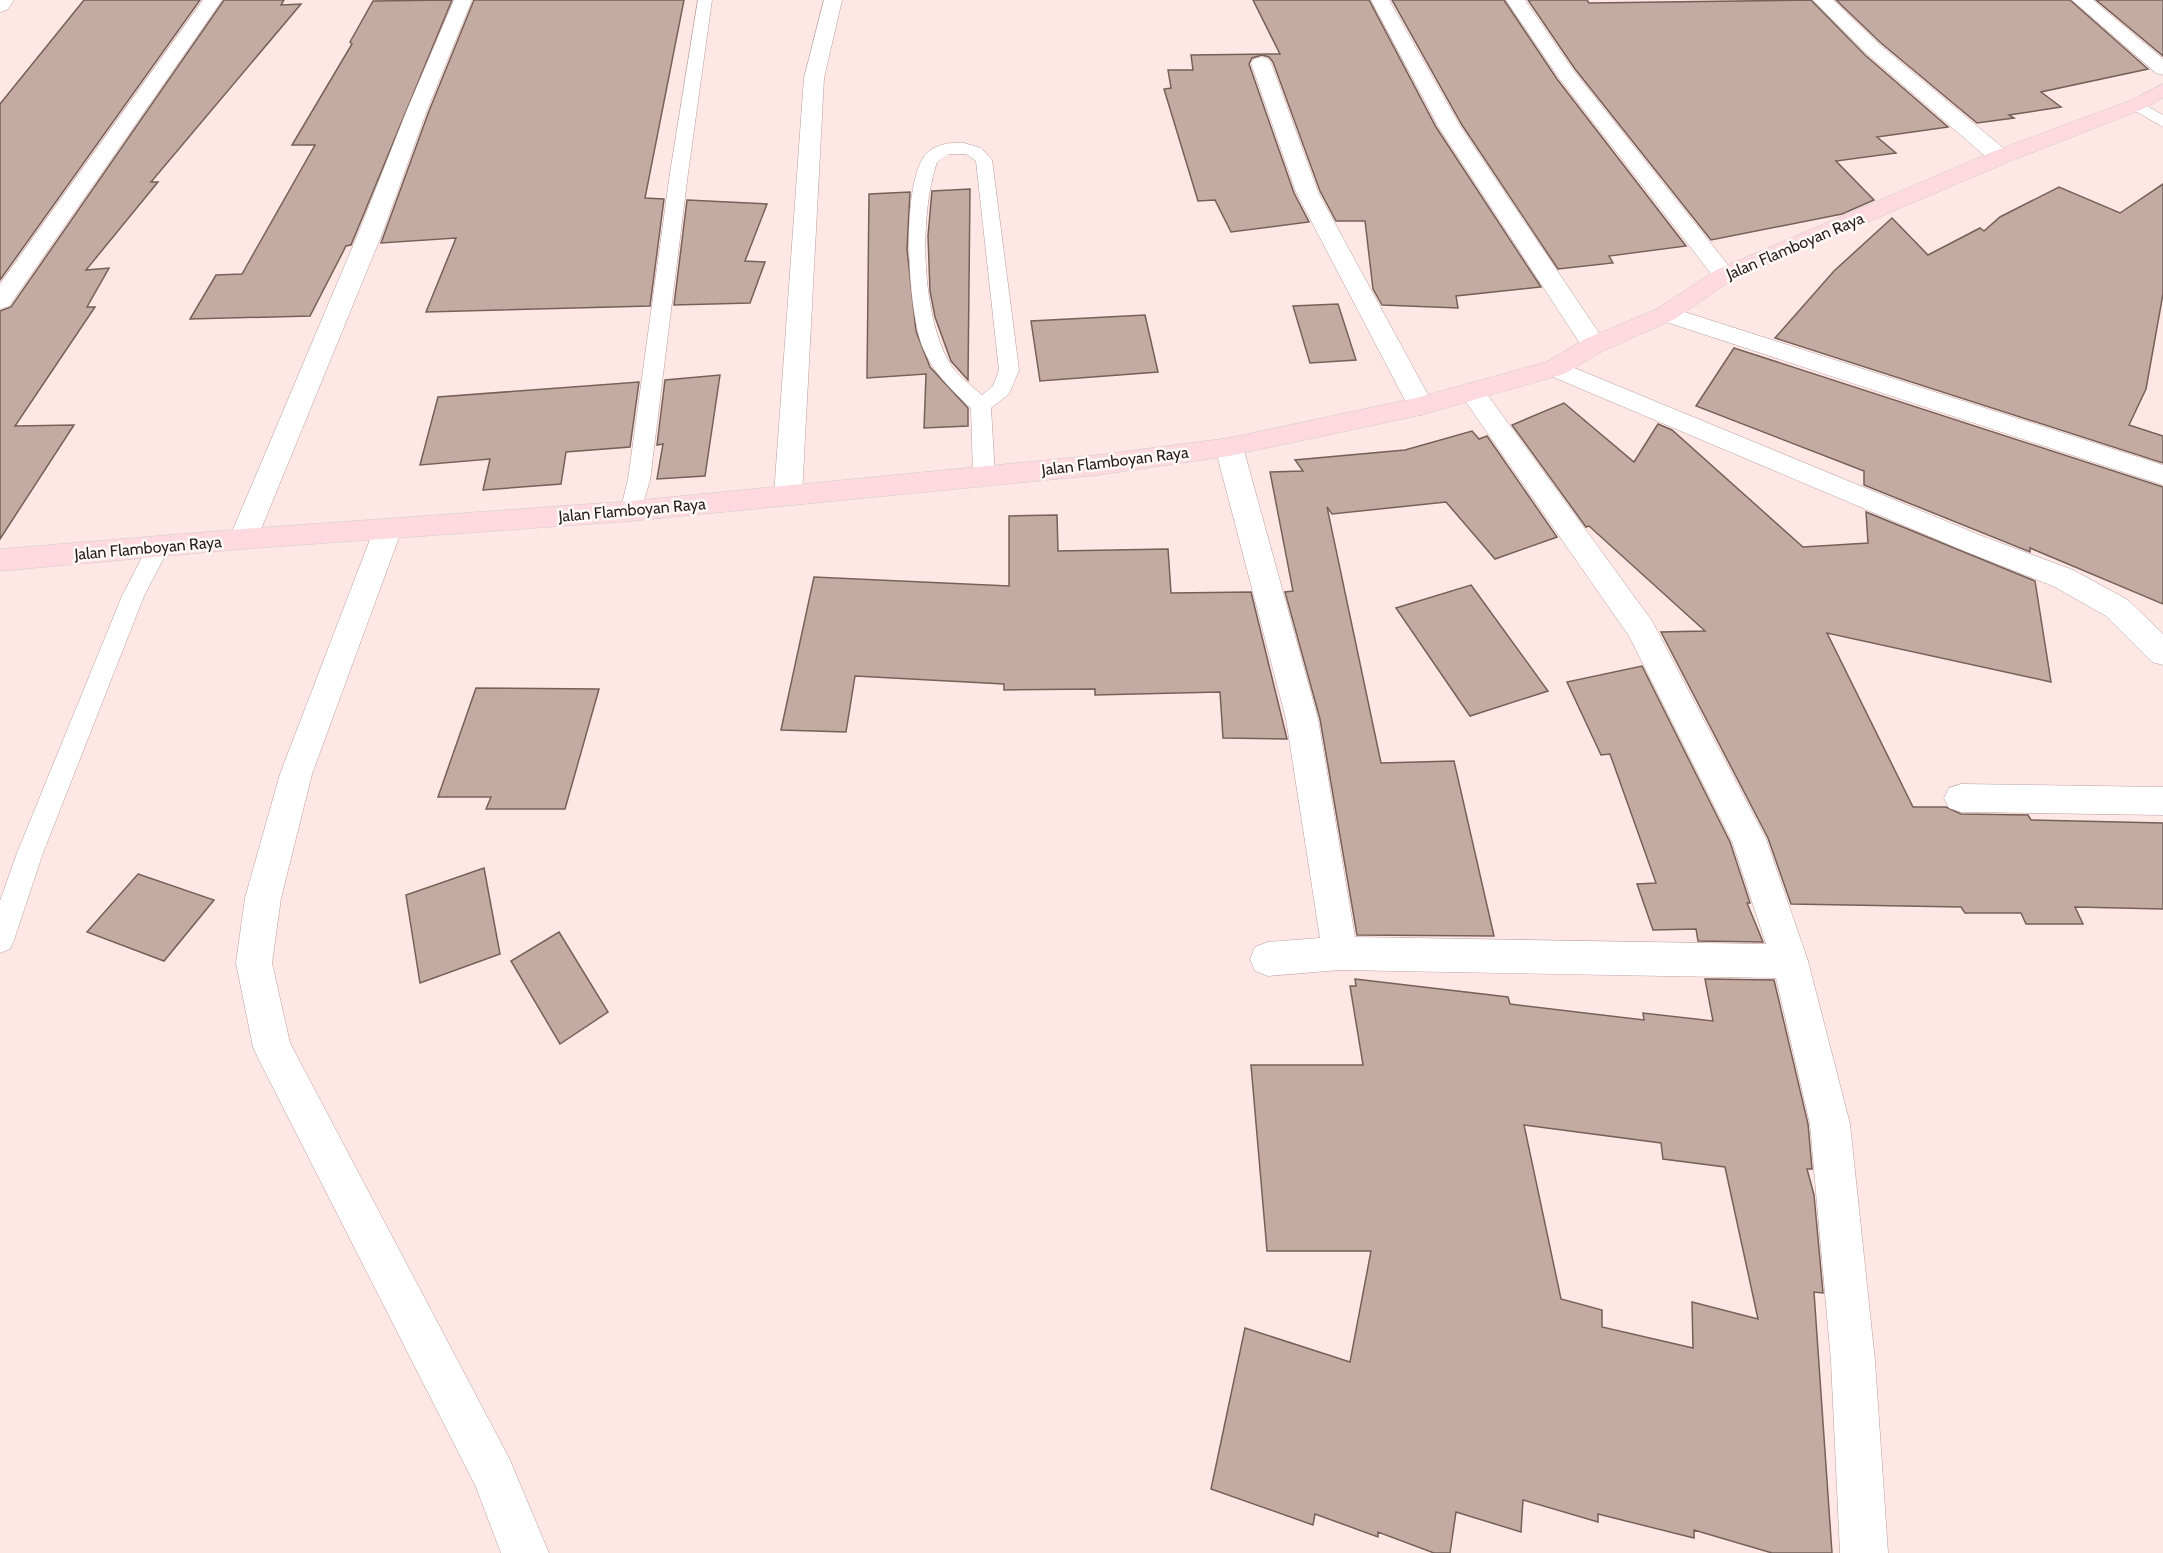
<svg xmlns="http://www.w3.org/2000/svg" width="2163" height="1553" font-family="Cabin,sans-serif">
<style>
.building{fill:#c3aba1;stroke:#766158;stroke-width:1.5;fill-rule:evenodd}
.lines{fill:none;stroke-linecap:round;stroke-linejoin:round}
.lane-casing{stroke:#b99f9d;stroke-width:1}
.street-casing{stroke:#b99f9d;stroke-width:1}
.primary-casing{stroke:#cfcdcd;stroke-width:1}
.lane{fill:#fff;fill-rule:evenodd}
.street{fill:#fff;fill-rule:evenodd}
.primary{fill:#fed9e0;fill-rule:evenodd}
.labels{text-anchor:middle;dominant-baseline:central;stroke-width:5;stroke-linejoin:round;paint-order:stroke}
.far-street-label{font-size:16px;fill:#271d1c;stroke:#fff9f8}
</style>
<rect width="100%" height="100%" fill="#fee7e5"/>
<g class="building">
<path d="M84,0H200L0,280V104Z"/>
<path d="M224,0H284L281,5L301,4L151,182H158L86,270L109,268L87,307H95L15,426L74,425L0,539V311L11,307Z"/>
<path d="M452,0L351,245L346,246L310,316L190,319L216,275L242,274L315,145H292L352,44L350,42L373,1Z"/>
<path d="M474,0H684L645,198L664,199L650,306L426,312L456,238L381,243L429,111Z"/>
<path d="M1253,0H1369L1436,127L1541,287L1456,296L1458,308L1382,305L1373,289L1365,221H1336L1320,191L1273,62L1269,57L1262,55L1252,58L1249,64L1294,193L1309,222L1231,232L1215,200L1198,201L1164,89L1171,88L1168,70H1193L1191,55L1280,54Z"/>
<path d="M1392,0H1504L1557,79L1686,246L1609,256L1613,263L1558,269L1462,125Z"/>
<path d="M1528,0H1587L1589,3L1811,0L1865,55L1948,127L1877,137L1896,153L1836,161L1874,200L1842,214L1711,240L1575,69Z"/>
<path d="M1836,0H2070L2148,69L2041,92L2061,107L2009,115L2014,118L1977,123L1881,43Z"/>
<path d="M2096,0H2163V56Z"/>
<path d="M2163,184V294L2146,389L2129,425L2163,436V463L1775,338L1834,271L1892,218L1928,255L1980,228L1984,231L2000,217L2059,187L2120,213Z"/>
<path d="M970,189L968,380L951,361L935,317L930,291L928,236L932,191Z"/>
<path d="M910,192L907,249L916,331L930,367L968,408V426L924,428L926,374L867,378L869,194Z"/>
<path d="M687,200L767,204L745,261L765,262L750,303L674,305Z"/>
<path d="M1338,304L1356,360L1310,363L1293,306Z"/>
<path d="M1145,315L1158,372L1040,381L1031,321Z"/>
<path d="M1734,348L2163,487V604L2030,548V552L1864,485V471L1696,406Z"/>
<path d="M720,375L705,476L657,479L663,444L657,445L665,380Z"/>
<path d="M639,382L630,447L566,452L561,484L483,490L490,459L420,465L438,397Z"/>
<path d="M1564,403L1634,462L1658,424L1672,430L1803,547L1868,543L1866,512L2035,581L2051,682L1827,633L1913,807H1946L1961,814L2028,815L2031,820L2163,823V909L2075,907L2083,924H2026L2021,913H1965L1961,907L1791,904L1768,838L1661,632L1705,631L1589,526L1586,527L1512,425Z"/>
<path d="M1472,431L1479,439L1487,436L1557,537L1495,559L1446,502L1332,514L1327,507L1381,763L1454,761L1494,936L1357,935L1320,719L1285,592L1293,591L1270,472L1303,471L1295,460L1405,450Z"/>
<path d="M1057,515L1058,551L1168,549L1171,593L1251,592L1287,739L1223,738L1220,692L1095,695V689L1004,690V684L855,676L846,732L781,730L814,577L1009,586V516Z"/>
<path d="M1471,585L1548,691L1470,716L1396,608Z"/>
<path d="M1642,666L1730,842L1750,903H1747L1763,942L1698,941L1696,929L1653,930L1637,884L1656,883L1610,754L1601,755L1567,682Z"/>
<path d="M476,688L599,689L565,809H486L491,797H438Z"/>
<path d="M484,868L500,954L420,983L406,895Z"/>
<path d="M138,874L214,900L164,961L87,932Z"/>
<path d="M559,932L608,1012L560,1044L511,961Z"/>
<path d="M1355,979L1508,997L1510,1004L1644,1020L1643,1013L1713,1021L1705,979L1774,980L1808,1124L1812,1169H1807L1814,1195L1823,1293L1814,1292L1832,1553H1772L1694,1530V1538L1598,1514V1522L1523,1500L1521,1532L1456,1512L1450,1553H1434L1378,1532V1537L1315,1514L1313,1525L1211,1489L1245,1328L1350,1362L1371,1251H1267L1251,1065H1363L1350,986H1356ZM1524,1125L1661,1143L1663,1159L1725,1167L1758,1319L1692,1302L1693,1348L1602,1327V1310L1561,1299Z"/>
</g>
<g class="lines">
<g class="lane-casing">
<g id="lane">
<path d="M698,0H712L688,173L650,480L639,517L631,519L623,517L620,511L628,480L670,173Z"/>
<path d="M2136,100L2163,115V127L2130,108L2128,105Z"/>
<path d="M964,143L981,148L992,160L1019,370L1009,394L991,408L995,475L992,480L984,482L976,480L973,475L971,408C951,389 933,373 923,348C908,312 900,184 926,154C935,144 952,142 964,143ZM949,154H966L976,161L999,370L993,386L982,395C971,385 956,375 949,362C921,313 919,215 937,162Z"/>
<path d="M158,540L166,542L169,548L144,596L43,853L14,940L10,949L0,953V901L17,853L122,596L150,542Z"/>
</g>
</g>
<g class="street-casing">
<g id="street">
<path d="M0,0H14L7,10L0,12Z"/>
<path d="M203,0H222L9,306L0,309V284Z"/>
<path d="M454,0H472L427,110L382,234L257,539L253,546L243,549L233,546L229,539L358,234L407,110Z"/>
<path d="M824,0H842L824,78L802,495L798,502L788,505L778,502L774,495L804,78Z"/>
<path d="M1371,0H1389L1460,126L1607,345L1603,351L1594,353L1585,351L1438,126Z"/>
<path d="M1506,0H1525L1573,70L1732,270L1736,275L1732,280L1724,282L1716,280L1559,78Z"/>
<path d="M1813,0H1833L1880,45L2008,152L2011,157L2008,162L2000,164L1992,162L1866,53Z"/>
<path d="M2072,0H2093L2163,59V75L2156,73Z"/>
<path d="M1261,57L1268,59L1271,63L1318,192L1434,406L1430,412L1421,415L1412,412L1408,406L1296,192L1251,63L1254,59Z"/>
<path d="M1666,306L2163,465V485L1657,319L1654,314L1657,309Z"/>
<path d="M1555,360L1982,536L2073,570L2128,600L2163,634V665L2152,662L2106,616L2053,586L1962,550L1546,374L1542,368L1546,362Z"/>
<path d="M1472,383L1481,386L1652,621L1766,839L1808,961L1850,1124L1875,1361L1888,1553H1840L1831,1361L1810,1124L1776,978L1340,970L1268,976L1255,971L1250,959L1255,947L1268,942L1320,938L1286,719L1215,447L1219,440L1229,438L1239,440L1243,447L1318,719L1355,937L1766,944L1732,841L1629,636L1459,392L1463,386Z"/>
<path d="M388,519L398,522L402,529L312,774L281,898L272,963L290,1043L509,1458L549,1553H501L476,1487L259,1060L253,1047L236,963L245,898L280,774L374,529L378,522Z"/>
<path d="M1961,784L2163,787V815L1961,812L1949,808L1944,798L1949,788Z"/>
</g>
</g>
<g class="primary-casing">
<path id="primary" d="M2163,84V98L2143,109L2008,162L1732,280L1675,319L1603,351L1564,374L1421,415L1229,456L1098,475L631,521L243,549L0,571V549L243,529L631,501L1098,455L1229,438L1420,397L1546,362L1585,339L1657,309L1716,270L1992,152L2129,101Z"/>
</g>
<use href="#lane" class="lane"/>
<use href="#street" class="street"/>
<use href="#primary" class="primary"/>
</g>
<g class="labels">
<g class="far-street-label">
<text transform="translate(1795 246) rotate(-23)">Jalan Flamboyan Raya</text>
<text transform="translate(1115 461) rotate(-7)">Jalan Flamboyan Raya</text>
<text transform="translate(632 510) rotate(-5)">Jalan Flamboyan Raya</text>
<text transform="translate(148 548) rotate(-5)">Jalan Flamboyan Raya</text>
</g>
</g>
</svg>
